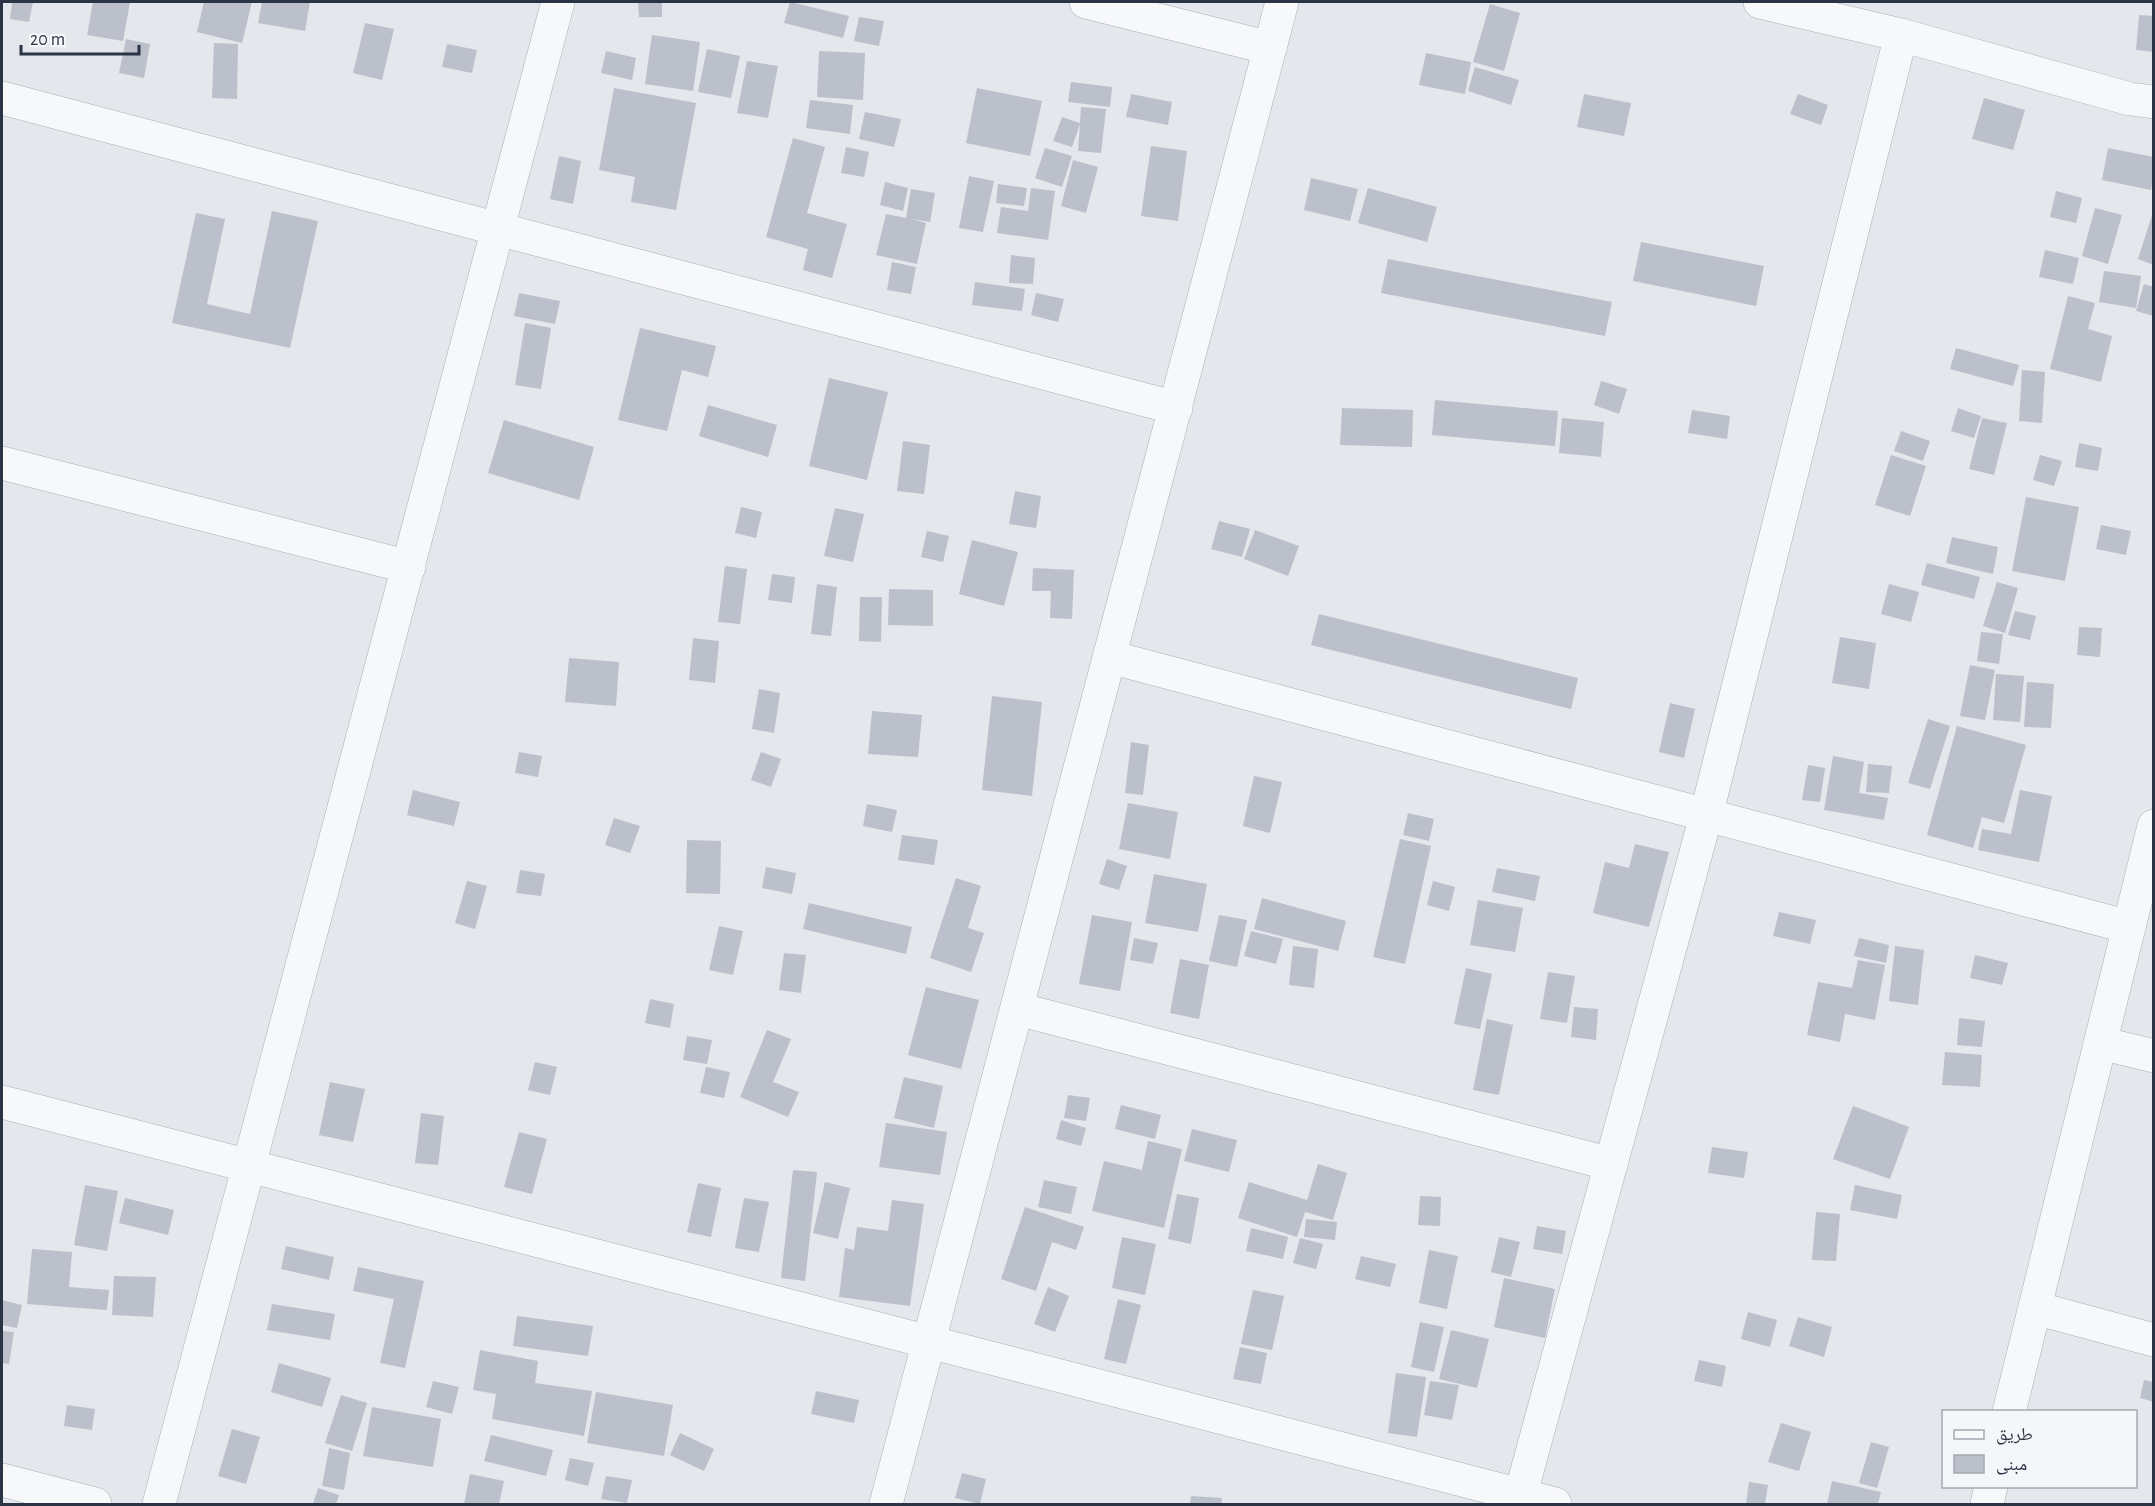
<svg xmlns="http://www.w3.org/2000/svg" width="2155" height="1506" font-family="'Alegreya Sans','Noto Naskh Arabic',sans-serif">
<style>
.building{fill:#bbc0ca}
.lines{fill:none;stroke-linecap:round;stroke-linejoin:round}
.minor-casing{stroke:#a9aeb7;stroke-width:34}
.minor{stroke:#f7f8fa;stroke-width:33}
</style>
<rect width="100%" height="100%" fill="#e4e7ec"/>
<g class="building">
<path d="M12,2H33L29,22L10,19Z"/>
<path d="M93,2H130L123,41L87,35Z"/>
<path d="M204,2H252L242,43L197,32Z"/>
<path d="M262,2H310L305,31L258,23Z"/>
<path d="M638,2H662V17H639Z"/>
<path d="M790,2L849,16L843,38L784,23Z"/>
<path d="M1490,4L1520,13L1504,71L1473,62Z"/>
<path d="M2139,15L2154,16V52L2136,50Z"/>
<path d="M859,17L884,21L879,46L854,41Z"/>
<path d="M365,23L394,29L382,80L353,73Z"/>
<path d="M652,35L700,42L693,91L645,84Z"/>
<path d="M126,39L150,44L144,78L119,73Z"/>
<path d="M214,43L238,44L237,99L212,98Z"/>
<path d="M447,44L477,50L472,73L442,67Z"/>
<path d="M707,49L740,56L731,98L698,92Z"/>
<path d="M606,51L636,58L632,80L601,73Z"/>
<path d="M819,51L865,53L863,100L817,97Z"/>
<path d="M1426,53L1471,62L1465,94L1419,85Z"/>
<path d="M747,61L778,66L768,118L737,113Z"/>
<path d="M1475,67L1519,80L1511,105L1468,91Z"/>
<path d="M1071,82L1112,87L1110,107L1068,102Z"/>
<path d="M614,88L696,103L676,210L631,202L635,177L599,170Z"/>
<path d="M977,88L1042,101L1030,156L966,143Z"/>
<path d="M1131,94L1172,102L1168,125L1126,117Z"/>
<path d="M1584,94L1631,103L1624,136L1577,127Z"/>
<path d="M1798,94L1828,105L1821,125L1790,114Z"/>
<path d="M1984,98L2025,110L2013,150L1972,139Z"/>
<path d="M810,100L853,105L850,134L806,128Z"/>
<path d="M1081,107L1106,109L1101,153L1078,151L1080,124L1072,147L1053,141L1062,117L1080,123Z"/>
<path d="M865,112L901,119L894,147L859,139Z"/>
<path d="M793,138L825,147L807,213L847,224L832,278L803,270L808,249L766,237Z"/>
<path d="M1151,146L1187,151L1178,221L1141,216Z"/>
<path d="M846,147L869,152L864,177L841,173Z"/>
<path d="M1045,148L1072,156L1062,187L1035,178Z"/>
<path d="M2108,148L2154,157V175L2151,190L2102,180Z"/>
<path d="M559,156L581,161L573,204L550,199Z"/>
<path d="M1073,160L1098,167L1086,213L1061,206Z"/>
<path d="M969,176L994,181L983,232L959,228Z"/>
<path d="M1311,178L1358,189L1350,221L1304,210Z"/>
<path d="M885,182L908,188L903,211L880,205Z"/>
<path d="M998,184L1027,188L1024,206L996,203Z"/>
<path d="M1031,188L1055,191L1048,240L997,233L1001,207L1028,211Z"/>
<path d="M1368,188L1437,207L1427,242L1358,223Z"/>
<path d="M911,189L935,193L930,222L912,219L926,223L917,264L876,255L886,214L906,218Z"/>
<path d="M2056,191L2082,198L2076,223L2050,217Z"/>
<path d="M2095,208L2122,215L2108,264L2082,256Z"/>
<path d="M272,211L318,221L290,348L172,323L196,213L225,219L207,304L250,314Z"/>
<path d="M2153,212H2154V265L2138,259Z"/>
<path d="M1641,242L1764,266L1756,306L1633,281Z"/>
<path d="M2045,250L2079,258L2073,284L2039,277Z"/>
<path d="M1011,255L1035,258L1033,284L1009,283Z"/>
<path d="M1388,259L1612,302L1605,336L1381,293Z"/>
<path d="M892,262L916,267L911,294L887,290Z"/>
<path d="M2104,271L2141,276L2136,308L2099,302Z"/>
<path d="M975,282L1025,289L1022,311L972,305Z"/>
<path d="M2144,284L2154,287V316L2136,311Z"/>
<path d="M519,293L560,301L555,324L514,316Z"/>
<path d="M1036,293L1064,299L1058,322L1031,315Z"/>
<path d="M2068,296L2095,303L2088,329L2112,336L2101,382L2050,369Z"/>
<path d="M525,323L551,328L541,389L515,385Z"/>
<path d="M640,328L716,346L708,377L682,370L667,431L618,420Z"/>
<path d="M1956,348L2019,365L2013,386L1950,369Z"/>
<path d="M2022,370L2045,372L2042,423L2019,421Z"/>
<path d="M829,378L888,392L867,480L809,466Z"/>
<path d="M1601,381L1627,389L1619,414L1594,405Z"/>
<path d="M1435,400L1558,411L1555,446L1432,435Z"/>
<path d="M708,405L777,425L768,457L699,436Z"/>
<path d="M1342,408L1413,410L1412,447L1340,445Z"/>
<path d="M1958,408L1981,416L1974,438L1951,431Z"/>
<path d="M1692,410L1730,416L1727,439L1688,433Z"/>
<path d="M1562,418L1604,422L1601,457L1559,453Z"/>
<path d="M1982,418L2007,423L1994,475L1969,469Z"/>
<path d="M504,420L594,447L579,500L488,473Z"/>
<path d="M1901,431L1930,441L1923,461L1894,451Z"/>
<path d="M903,441L930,445L924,494L897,491Z"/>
<path d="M2079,443L2102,448L2098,471L2075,467Z"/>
<path d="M1891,455L1926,466L1910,516L1875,505Z"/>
<path d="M2040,455L2062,461L2054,486L2033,480Z"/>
<path d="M1015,491L1041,496L1036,528L1009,524Z"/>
<path d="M2026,497L2079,507L2065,581L2012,571Z"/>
<path d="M741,507L762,512L756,538L735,533Z"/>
<path d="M835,508L864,514L853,562L824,556Z"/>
<path d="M1219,521L1250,529L1242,557L1211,549Z"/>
<path d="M2101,525L2131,531L2126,555L2096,549Z"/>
<path d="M1255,530L1299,546L1288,576L1244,559Z"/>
<path d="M927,531L949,536L943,562L921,557Z"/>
<path d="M1952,537L1998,547L1993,574L1946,563Z"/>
<path d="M972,540L1018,552L1004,606L959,594Z"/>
<path d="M1927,563L1980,577L1974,599L1921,585Z"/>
<path d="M725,566L747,569L740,624L718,622Z"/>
<path d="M1033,568L1074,570L1072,619L1050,618L1051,591H1032Z"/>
<path d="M772,574L795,577L792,603L768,600Z"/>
<path d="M1997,582L2018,588L2005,633L1983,626Z"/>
<path d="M817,584L837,587L831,636L811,634Z"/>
<path d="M1889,584L1919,592L1911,622L1881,614Z"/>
<path d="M889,589L933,590V626L888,625Z"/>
<path d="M860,597H882L881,642L859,641Z"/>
<path d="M2015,611L2036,616L2030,640L2008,635Z"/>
<path d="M1319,614L1578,678L1571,709L1311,645Z"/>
<path d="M2079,627L2102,628L2100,657L2077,655Z"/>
<path d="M1981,632L2003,634L1999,664L1977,661Z"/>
<path d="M1840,637L1876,643L1869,689L1832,683Z"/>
<path d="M693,638L719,641L715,683L689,680Z"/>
<path d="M569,658L619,662L616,706L565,702Z"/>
<path d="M1970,665L1995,670L1985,720L1960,716Z"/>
<path d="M1996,674L2024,676L2020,722L1993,720Z"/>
<path d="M2027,682L2054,684L2051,728L2024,727Z"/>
<path d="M759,689L780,693L774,733L752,729Z"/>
<path d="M992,696L1042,702L1032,796L982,790Z"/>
<path d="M1670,703L1695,709L1684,758L1659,752Z"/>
<path d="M872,711L922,715L918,757L868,754Z"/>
<path d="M1928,719L1950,726L1930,789L1908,783Z"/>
<path d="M1957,726L2026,745L2004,823L1982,817L1973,848L1927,835Z"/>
<path d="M1131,742L1149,745L1143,795L1125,793Z"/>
<path d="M519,752L542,756L538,777L515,773Z"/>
<path d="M761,752L781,759L771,787L751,780Z"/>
<path d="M1833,756L1864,762L1859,793L1888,798L1884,820L1824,810Z"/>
<path d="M1868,764L1892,766L1889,793L1866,792Z"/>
<path d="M1808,765L1825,768L1820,802L1802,800Z"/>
<path d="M1254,776L1282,782L1270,833L1243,826Z"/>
<path d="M413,790L460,802L454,826L407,815Z"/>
<path d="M2020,790L2052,796L2039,862L1978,850L1982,829L2011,834Z"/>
<path d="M1128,803L1178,812L1170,859L1119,849Z"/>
<path d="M867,804L897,810L892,832L863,826Z"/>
<path d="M1408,813L1434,819L1429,841L1403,835Z"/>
<path d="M614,818L640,826L630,853L605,845Z"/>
<path d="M902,835L938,840L934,865L898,860Z"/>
<path d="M1400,839L1431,846L1405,964L1373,957Z"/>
<path d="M687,840L721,841L720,894L686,893Z"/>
<path d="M1635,844L1669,852L1649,927L1593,913L1605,862L1629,868Z"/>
<path d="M1107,859L1127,866L1119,890L1099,884Z"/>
<path d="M766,867L796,873L792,894L762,888Z"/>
<path d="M1497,868L1540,876L1535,901L1492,892Z"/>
<path d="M520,870L545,874L541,896L516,893Z"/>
<path d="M1154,874L1207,884L1198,932L1145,923Z"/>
<path d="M956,878L981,886L968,928L984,933L971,972L930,958Z"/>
<path d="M467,881L487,886L475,929L455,923Z"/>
<path d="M1433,881L1455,887L1449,911L1427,905Z"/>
<path d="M1262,898L1346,921L1338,951L1254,929Z"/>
<path d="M1478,900L1523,908L1515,952L1470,945Z"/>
<path d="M809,903L912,927L906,954L803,929Z"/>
<path d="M1779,912L1816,920L1810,944L1773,936Z"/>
<path d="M1092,915L1132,922L1120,991L1079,984Z"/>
<path d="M1219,915L1247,920L1237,967L1209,961Z"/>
<path d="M719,926L743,931L733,975L709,970Z"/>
<path d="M1251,931L1283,939L1276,964L1244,956Z"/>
<path d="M1134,938L1158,943L1153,964L1130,960Z"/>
<path d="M1859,938L1889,945L1886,963L1854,956Z"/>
<path d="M1293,946L1318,949L1314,988L1289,985Z"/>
<path d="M1895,946L1924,950L1918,1005L1889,1001Z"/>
<path d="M784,953L806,955L801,993L779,990Z"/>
<path d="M1975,955L2008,963L2002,985L1970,978Z"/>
<path d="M1180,959L1209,965L1199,1019L1170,1013Z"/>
<path d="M1858,960L1885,965L1875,1020L1845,1014L1840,1042L1807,1035L1818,982L1852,988Z"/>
<path d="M1466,968L1492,974L1480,1029L1454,1024Z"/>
<path d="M1548,972L1575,976L1567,1023L1540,1019Z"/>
<path d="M926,987L979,1000L961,1069L908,1055Z"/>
<path d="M650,999L674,1004L670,1028L645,1023Z"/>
<path d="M1574,1007L1598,1009L1596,1040L1571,1037Z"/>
<path d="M1959,1018L1985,1021L1982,1047L1957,1045Z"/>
<path d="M1487,1019L1513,1025L1499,1095L1473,1090Z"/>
<path d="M767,1030L791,1039L773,1082L799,1092L788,1117L740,1097Z"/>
<path d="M687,1036L712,1040L707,1064L683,1060Z"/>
<path d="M1945,1052L1982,1055L1980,1087L1942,1085Z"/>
<path d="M535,1062L557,1067L550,1095L528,1090Z"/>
<path d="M706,1067L730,1072L724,1098L700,1093Z"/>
<path d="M904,1077L943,1086L934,1128L894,1118Z"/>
<path d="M330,1082L365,1089L353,1142L319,1135Z"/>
<path d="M1068,1095L1090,1098L1086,1121L1064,1118Z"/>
<path d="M1121,1105L1161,1115L1155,1139L1115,1129Z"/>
<path d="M1853,1106L1909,1127L1890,1179L1833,1159Z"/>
<path d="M421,1113L444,1116L438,1165L415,1163Z"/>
<path d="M1061,1120L1086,1128L1081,1146L1056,1139Z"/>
<path d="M886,1123L947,1132L940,1175L879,1167Z"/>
<path d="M1192,1129L1237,1140L1229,1172L1184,1161Z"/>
<path d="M519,1132L547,1139L532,1194L504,1187Z"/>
<path d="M1148,1141L1182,1149L1164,1228L1092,1211L1104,1161L1142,1170Z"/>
<path d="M1712,1147L1748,1152L1744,1178L1708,1173Z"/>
<path d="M1318,1164L1347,1173L1333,1220L1305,1212L1297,1237L1238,1218L1249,1182L1307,1200Z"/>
<path d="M793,1170L817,1172L805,1281L781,1278Z"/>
<path d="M1044,1180L1077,1187L1071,1214L1038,1207Z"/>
<path d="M825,1182L850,1188L838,1239L813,1233Z"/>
<path d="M698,1183L721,1188L711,1237L687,1232Z"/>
<path d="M85,1185L118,1191L107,1251L74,1245Z"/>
<path d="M1855,1185L1902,1195L1897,1219L1850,1210Z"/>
<path d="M1177,1194L1199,1198L1191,1244L1168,1239Z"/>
<path d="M1420,1196L1441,1197L1440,1226L1418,1225Z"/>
<path d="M125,1198L174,1210L168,1235L119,1223Z"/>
<path d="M744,1198L769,1202L759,1252L735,1248Z"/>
<path d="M892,1200L924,1204L910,1306L839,1297L845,1248L854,1250L857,1227L888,1231Z"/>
<path d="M1025,1207L1084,1227L1076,1250L1052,1242L1036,1291L1001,1279Z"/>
<path d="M1816,1212L1840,1214L1836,1261L1812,1260Z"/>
<path d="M1306,1219L1337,1222L1335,1240L1304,1237Z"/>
<path d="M1537,1226L1566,1231L1562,1254L1533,1249Z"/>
<path d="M1251,1228L1288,1237L1283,1259L1246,1251Z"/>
<path d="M1122,1237L1156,1244L1145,1295L1112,1288Z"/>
<path d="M1499,1237L1520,1242L1511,1277L1491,1272Z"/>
<path d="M1300,1238L1323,1244L1316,1269L1293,1263Z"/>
<path d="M286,1246L334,1257L329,1280L281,1269Z"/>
<path d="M32,1249L72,1252L69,1287L109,1290L107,1310L27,1304Z"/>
<path d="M1429,1250L1458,1256L1447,1309L1419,1303Z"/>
<path d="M1361,1256L1396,1264L1390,1287L1355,1279Z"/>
<path d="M358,1267L424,1281L405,1368L380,1363L394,1299L353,1291Z"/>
<path d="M114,1276L156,1277L153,1317L112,1315Z"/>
<path d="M1504,1278L1555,1289L1545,1338L1494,1327Z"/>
<path d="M1048,1287L1069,1296L1055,1332L1034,1324Z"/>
<path d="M1253,1290L1284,1296L1272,1350L1241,1344Z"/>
<path d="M1118,1299L1141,1305L1126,1364L1104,1359Z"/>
<path d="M2,1300L22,1305L17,1328L2,1325Z"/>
<path d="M272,1304L335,1314L330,1340L267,1330Z"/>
<path d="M1748,1312L1777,1320L1770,1347L1741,1339Z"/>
<path d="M517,1316L593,1326L588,1356L513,1346Z"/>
<path d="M1798,1317L1832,1327L1824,1357L1789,1346Z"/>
<path d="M1420,1322L1444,1327L1434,1372L1411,1367Z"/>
<path d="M1451,1330L1489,1339L1477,1388L1439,1379Z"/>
<path d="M2,1331L14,1332L9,1364L2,1363Z"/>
<path d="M1240,1347L1267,1353L1261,1384L1233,1379Z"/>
<path d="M480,1350L538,1361L535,1383L592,1391L584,1436L492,1419L496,1394L473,1390Z"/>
<path d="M1699,1360L1726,1366L1722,1387L1694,1381Z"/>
<path d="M279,1363L331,1378L322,1407L271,1392Z"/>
<path d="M1396,1373L1426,1377L1417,1437L1388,1433Z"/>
<path d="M2144,1380L2154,1382V1402L2140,1398Z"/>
<path d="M433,1381L459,1387L452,1414L426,1407Z"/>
<path d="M1430,1381L1459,1385L1452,1420L1424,1415Z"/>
<path d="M816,1391L859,1400L854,1423L811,1414Z"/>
<path d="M596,1392L673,1405L664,1456L587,1443Z"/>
<path d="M341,1395L367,1403L352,1451L325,1443Z"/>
<path d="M67,1405L95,1409L92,1430L64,1426Z"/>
<path d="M372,1407L441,1419L433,1467L363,1456Z"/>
<path d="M1781,1423L1811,1432L1799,1471L1768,1462Z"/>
<path d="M232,1429L260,1437L246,1484L218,1476Z"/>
<path d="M680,1433L714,1449L704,1471L670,1455Z"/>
<path d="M491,1435L553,1450L546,1476L484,1461Z"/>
<path d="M1871,1442L1889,1447L1877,1488L1859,1483Z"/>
<path d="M329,1448L350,1453L344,1490L322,1486Z"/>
<path d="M570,1458L594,1463L588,1486L565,1480Z"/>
<path d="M962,1473L986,1479L980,1504L955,1498Z"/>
<path d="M470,1474L504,1481L499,1504H464Z"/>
<path d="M606,1476L632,1480L627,1503L601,1499Z"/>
<path d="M1832,1481L1881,1492L1878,1504H1827Z"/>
<path d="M1749,1482L1768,1485L1765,1504H1746Z"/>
<path d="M318,1488L339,1495L336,1504H313Z"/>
<path d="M1191,1496L1222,1498L1221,1504H1190Z"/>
</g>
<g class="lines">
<g class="minor-casing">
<g id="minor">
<path d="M1086,2L1270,48"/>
<path d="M1760,2L1901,35L2130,99L2154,102"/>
<path d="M2,98L1176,408"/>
<path d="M2,463L409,567"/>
<path d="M1110,657L2129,927"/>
<path d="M1018,1009L1611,1164"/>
<path d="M2100,1043L2154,1056"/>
<path d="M2,1102L1555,1504"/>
<path d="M2035,1308L2154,1340"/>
<path d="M2009,1412L2154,826"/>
<path d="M2,1480L95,1504"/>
<path d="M159,1504L558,2"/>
<path d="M886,1504L1282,2"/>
<path d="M1518,1504L1706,816L1901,35"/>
<path d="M1987,1504L1991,1486"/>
</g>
</g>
<use href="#minor" class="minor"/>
</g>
<rect width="2155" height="1506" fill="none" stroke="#2b3445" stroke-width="6"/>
<rect x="1942" y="1410" width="195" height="78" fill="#f4f6f9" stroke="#a4a8b1" stroke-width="1.5"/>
<rect x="1954" y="1430" width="30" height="9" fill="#f7f8fa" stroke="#a4a8b1" stroke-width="1.5"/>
<text x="1996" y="1440" font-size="18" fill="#2b3445">طريق</text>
<rect x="1954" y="1455" width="30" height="18" fill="#bbc0ca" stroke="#a4a8b1" stroke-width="1.5"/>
<text x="1996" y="1470" font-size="18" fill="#2b3445">مبنى</text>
<path d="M21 45v9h118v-9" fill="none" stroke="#2b3445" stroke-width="3"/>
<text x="30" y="45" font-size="18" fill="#2b3445" stroke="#f4f6f9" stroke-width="4.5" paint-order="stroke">20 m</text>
</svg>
